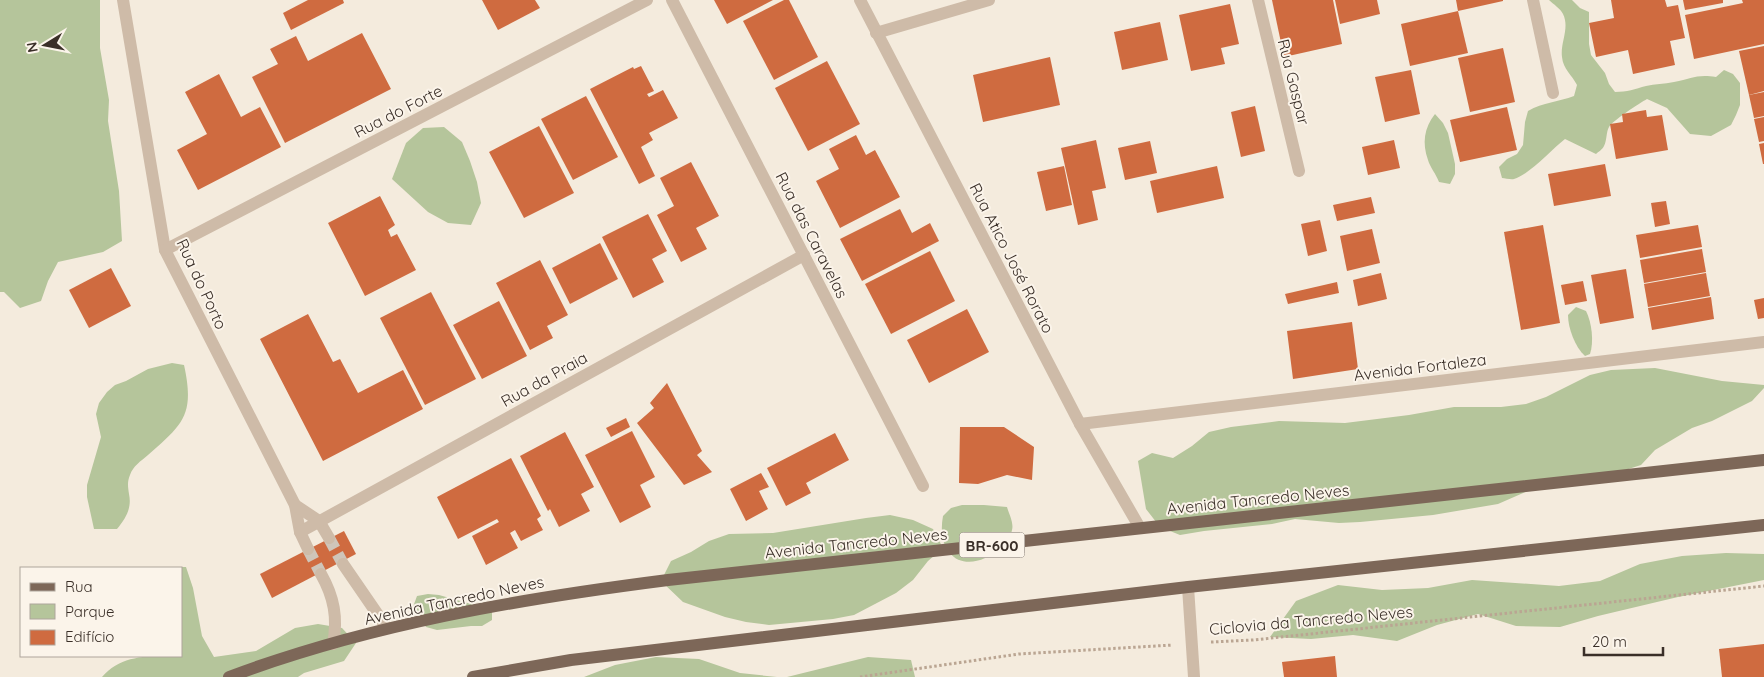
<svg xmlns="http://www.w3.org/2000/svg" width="1764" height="677" font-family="Quicksand,sans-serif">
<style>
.green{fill:#b5c59b}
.building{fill:#cf6b40}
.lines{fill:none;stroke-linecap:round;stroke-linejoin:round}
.minor-tunnel{stroke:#cfc5b9;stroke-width:12;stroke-dasharray:12 6;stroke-linecap:butt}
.path{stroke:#baa592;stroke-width:3;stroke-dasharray:2.5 2.5;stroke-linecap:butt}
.minor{stroke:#cebba8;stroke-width:12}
.major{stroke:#7d6758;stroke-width:12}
.labels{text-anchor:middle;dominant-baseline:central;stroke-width:4;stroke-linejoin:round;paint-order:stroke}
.shield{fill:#fbf4ea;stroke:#746a62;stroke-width:1}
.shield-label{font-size:15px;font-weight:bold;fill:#3a2f28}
.street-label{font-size:16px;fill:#3a2f28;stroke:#fbf4ea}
</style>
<rect width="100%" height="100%" fill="#f4ebdd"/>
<g class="green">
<path d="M0,0H100V48L109,100L108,121L119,191L122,241L103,252L58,262L48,281L41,301L20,308L4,292H0Z"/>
<path d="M1549,0H1572L1580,8L1589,12V44L1591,55L1605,73L1609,84L1615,92C1627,92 1635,89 1646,86C1655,84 1664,84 1674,82C1692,79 1696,74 1716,77L1724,70L1733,74L1740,83V105L1736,115L1731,125L1711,136L1690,134L1667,108L1647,99C1640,103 1612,121 1609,127C1606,132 1607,140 1604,146C1603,149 1598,152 1596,154L1565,139C1552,149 1529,175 1514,179C1511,180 1505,178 1502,178L1499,167L1507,159L1517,154L1523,145L1525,122L1528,111C1543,102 1559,102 1574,96L1577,85C1572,75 1563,69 1562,57C1560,43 1570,28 1563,14C1561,9 1553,4 1549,0Z"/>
<path d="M1435,114L1443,123L1448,133L1455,164V174L1450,184L1439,182C1436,174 1430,167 1428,160C1422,143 1424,128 1435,114Z"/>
<path d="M444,127L462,142L470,161L477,182L481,203L471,225L448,223L428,212L392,179L406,143L423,128Z"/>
<path d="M1576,307L1586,311C1592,323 1594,342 1590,354L1585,356C1575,347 1568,328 1568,315Z"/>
<path d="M172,363L184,365C195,415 183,424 148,455C141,461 133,466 130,475C127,482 128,487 129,494C132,508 126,518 117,529H94L87,497V485L101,437L96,414L99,403L107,392L115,385L126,381L148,369Z"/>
<path d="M1655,368L1722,381L1764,385V388L1752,401L1712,421L1692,428L1655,450L1641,465L1619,472L1539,486L1498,504L1433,515L1360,522L1339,523L1295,519L1272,524L1204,531L1180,535L1160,527L1146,509L1138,461L1152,453L1173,458L1192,446L1209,432L1231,427L1279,421L1345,423L1409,415L1454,407H1501L1526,404L1546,397L1590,375L1611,370Z"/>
<path d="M962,505H984L1007,507C1009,514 1014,523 1012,530C1011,536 1006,542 1002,546C970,577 935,560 943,516L951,508Z"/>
<path d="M890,515L913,520L933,529L943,548L928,561L913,580L896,593L854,615L833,619L769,625L746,622L725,617L683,602L661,581L671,561L691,552L709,541L729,534L773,533L866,518Z"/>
<path d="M1726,553L1764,554V580L1678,597L1598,616L1560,627L1516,626L1478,614L1437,625L1397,641L1353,635L1311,639L1270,637L1296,601L1338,585L1382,590L1428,588L1472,580L1559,586L1600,581L1640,564L1682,556Z"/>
<path d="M165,567H186L193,588L202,636L214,657L256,651L295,628L318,624L342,628L356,643L344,661L304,673L298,677H102C122,653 153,656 181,656V568H163Z"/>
<path d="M428,594L439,595L492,610V620L482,626H471L437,630L426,627L413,607L417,596Z"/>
<path d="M656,657L699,659L740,673L777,677H584L615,665Z"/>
<path d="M868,657L911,660L915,677H787Z"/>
</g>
<g class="building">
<path d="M308,0H343L344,3L291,30L283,13Z"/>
<path d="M482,0H535L540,8L498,30Z"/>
<path d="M714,0H773L727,24Z"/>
<path d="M784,0H789L818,57L774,80L743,21Z"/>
<path d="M1272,0H1333L1342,44L1284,57Z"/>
<path d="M1335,0H1377L1380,14L1340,24Z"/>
<path d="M1456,0H1503V1L1458,11Z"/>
<path d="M1611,0H1665L1667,7L1678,5L1685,38L1670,41L1675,65L1633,74L1628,50L1596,57L1589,23L1614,18Z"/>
<path d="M1683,0H1723V3L1685,10Z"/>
<path d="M1742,0H1764V44L1694,59L1685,15L1743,3Z"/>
<path d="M1230,4L1239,44L1221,48L1225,64L1191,71L1179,15Z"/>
<path d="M1458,11L1468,53L1410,66L1401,24Z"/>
<path d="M1160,22L1168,60L1122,70L1114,32Z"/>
<path d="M362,33L391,89L285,143L252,77L278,64L270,49L296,36L308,61Z"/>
<path d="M1764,46V91L1749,95L1739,51Z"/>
<path d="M1503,48L1515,102L1470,112L1458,58Z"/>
<path d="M1050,57L1060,105L983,122L973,75Z"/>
<path d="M827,61L860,124L808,151L775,88Z"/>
<path d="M641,66L654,91L647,94L649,97L663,90L678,118L649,133L653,140L641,147L655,176L639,184L590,89L633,67L634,69Z"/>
<path d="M1411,70L1420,114L1385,122L1375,77Z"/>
<path d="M219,74L241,117L260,107L281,147L198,190L177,150L207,134L185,92Z"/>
<path d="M1764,92V116L1754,118L1749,95Z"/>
<path d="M586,96L618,157L573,180L541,119Z"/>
<path d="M1255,106L1265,151L1241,157L1231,112Z"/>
<path d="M1507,107L1517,150L1460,162L1450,120Z"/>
<path d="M1646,110L1647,117L1662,115L1668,150L1616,159L1610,124L1623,122L1622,114Z"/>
<path d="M1764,117V141L1759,142L1754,119Z"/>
<path d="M539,126L574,193L524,218L489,152Z"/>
<path d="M856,135L866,155L875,150L900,197L840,228L816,181L839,169L829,149Z"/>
<path d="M1096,140L1106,188L1092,191L1098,220L1078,225L1061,148Z"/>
<path d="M1394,140L1400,168L1368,175L1362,147Z"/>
<path d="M1150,141L1157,173L1125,180L1118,148Z"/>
<path d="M1764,143V164H1763L1759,144Z"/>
<path d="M691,162L719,216L696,228L707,249L681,262L657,215L674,206L660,178Z"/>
<path d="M1605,164L1611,196L1554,206L1548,174Z"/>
<path d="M1064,166L1072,205L1046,211L1037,172Z"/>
<path d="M1217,166L1224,198L1157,213L1150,181Z"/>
<path d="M380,196L395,225L388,230L391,237L397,234L416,270L365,296L328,223Z"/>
<path d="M1371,197L1375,213L1337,221L1333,205Z"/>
<path d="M1666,201L1670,224L1655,227L1651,203Z"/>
<path d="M900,209L912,233L930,223L939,241L862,281L840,239Z"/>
<path d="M648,214L667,251L652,259L664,282L633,298L602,237Z"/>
<path d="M1320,220L1327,251L1308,256L1301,224Z"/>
<path d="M1543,225L1560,323L1521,330L1504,232Z"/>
<path d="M1698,225L1702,247L1640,258L1636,235Z"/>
<path d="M1372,229L1380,263L1347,271L1340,236Z"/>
<path d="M600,243L618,279L570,304L552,268Z"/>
<path d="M1702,249L1706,272L1644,283L1640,260Z"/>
<path d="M930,251L955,301L891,334L865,284Z"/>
<path d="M540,260L568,315L547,326L553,338L530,350L496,283Z"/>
<path d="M111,268L131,306L89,328L69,290Z"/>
<path d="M1626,269L1634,318L1600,324L1591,275Z"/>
<path d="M1381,273L1387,299L1358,306L1353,280Z"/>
<path d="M1706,273L1710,296L1648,307L1644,284Z"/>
<path d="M1583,281L1587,301L1565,305L1561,285Z"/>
<path d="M1337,282L1339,293L1288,304L1285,294Z"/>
<path d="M431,292L476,379L425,405L380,318Z"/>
<path d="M1711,297L1714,319L1652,330L1648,308Z"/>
<path d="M1764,298V318L1758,319L1754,300Z"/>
<path d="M499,301L527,356L482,379L453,325Z"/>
<path d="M967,309L989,352L929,383L907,340Z"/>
<path d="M308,314L333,362L340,359L358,393L403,370L423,409L323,461L260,339Z"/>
<path d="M1352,322L1358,369L1293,379L1287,331Z"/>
<path d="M667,383L702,451L697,455L712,472L684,485L637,423L654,408L650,403Z"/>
<path d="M626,418L630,427L611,437L606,428Z"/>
<path d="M960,427H1004L1034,447L1032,480L1007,475L978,484L959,483Z"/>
<path d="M632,431L655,477L640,485L651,507L620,523L585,455Z"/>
<path d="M565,432L594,487L581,494L590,511L559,527L550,509L548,511L520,456Z"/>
<path d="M835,433L849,460L806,483L811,493L786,506L767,468Z"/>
<path d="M511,458L541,516L537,519L543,530L521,541L515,530L510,533L518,548L486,565L472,536L499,522L497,519L458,539L437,497Z"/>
<path d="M761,473L769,487L759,491L768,509L746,521L730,489Z"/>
<path d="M344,531L356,554L272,598L260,574Z"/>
<path d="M1764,644V677H1722L1719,649Z"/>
<path d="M1335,656L1337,677H1284L1282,662Z"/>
</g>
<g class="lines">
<g class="minor-tunnel">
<path d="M329,538L343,564"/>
<path d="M308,549L321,574"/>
</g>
<g class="path">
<path d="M1211,642L1253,640L1764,586"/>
<path d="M860,677L1019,654L1173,645"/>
</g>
<g class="minor">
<path d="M123,0L165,250L295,505L300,532L308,549"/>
<path d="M672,0L923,486"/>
<path d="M860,0L1080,424L1140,528"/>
<path d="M1258,0L1299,171"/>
<path d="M1533,0L1553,93"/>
<path d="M876,33L989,0"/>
<path d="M165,250L647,0"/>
<path d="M1080,424L1764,342"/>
<path d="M295,505L319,521L329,538"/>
<path d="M300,532L804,255"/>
<path d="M343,564L387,628"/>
<path d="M321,574C334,597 338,618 333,644"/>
<path d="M1188,587L1194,677"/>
</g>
<g class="major">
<path d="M229,677C370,624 519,599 668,580L1764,460"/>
<path d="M473,677L571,660L1188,587L1764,525"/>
</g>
</g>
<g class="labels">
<rect class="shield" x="959.5" y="532.5" width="65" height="25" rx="4"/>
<g class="shield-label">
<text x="992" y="545">BR-600</text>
</g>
<g class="street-label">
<text transform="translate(1294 82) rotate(76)">Rua Gaspar</text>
<text transform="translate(398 111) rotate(-27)">Rua do Forte</text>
<text transform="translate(812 235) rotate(63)">Rua das Caravelas</text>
<text transform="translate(1012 258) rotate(63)">Rua Atico José Rorato</text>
<text transform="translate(202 284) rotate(65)">Rua do Porto</text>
<text transform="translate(1420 367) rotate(-7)">Avenida Fortaleza</text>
<text transform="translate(544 379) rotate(-29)">Rua da Praia</text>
<text transform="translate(1258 499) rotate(-6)">Avenida Tancredo Neves</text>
<text transform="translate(856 543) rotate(-6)">Avenida Tancredo Neves</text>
<text transform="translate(454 600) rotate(-12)">Avenida Tancredo Neves</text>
<text transform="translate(1311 620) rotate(-5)">Ciclovia da Tancredo Neves</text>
</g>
</g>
<rect x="20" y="567" width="162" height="90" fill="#fbf4ea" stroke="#aea59c"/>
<rect x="30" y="583" width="25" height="8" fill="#7d6758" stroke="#aea59c"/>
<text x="65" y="592" font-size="15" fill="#3a2f28">Rua</text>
<rect x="30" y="604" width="25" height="15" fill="#b5c59b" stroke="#aea59c"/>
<text x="65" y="617" font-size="15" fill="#3a2f28">Parque</text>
<rect x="30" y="630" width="25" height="15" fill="#cf6b40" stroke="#aea59c"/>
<text x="65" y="642" font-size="15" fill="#3a2f28">Edifício</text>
<g transform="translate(45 45) rotate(260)" stroke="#fbf4ea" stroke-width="4" paint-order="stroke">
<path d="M0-4L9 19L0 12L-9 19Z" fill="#3a2f28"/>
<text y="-8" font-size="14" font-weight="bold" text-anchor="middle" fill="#3a2f28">N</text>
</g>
<path d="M1584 647v8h79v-8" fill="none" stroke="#3a2f28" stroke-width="2.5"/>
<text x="1592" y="647" font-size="15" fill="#3a2f28" stroke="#fbf4ea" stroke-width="4" paint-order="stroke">20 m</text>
</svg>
